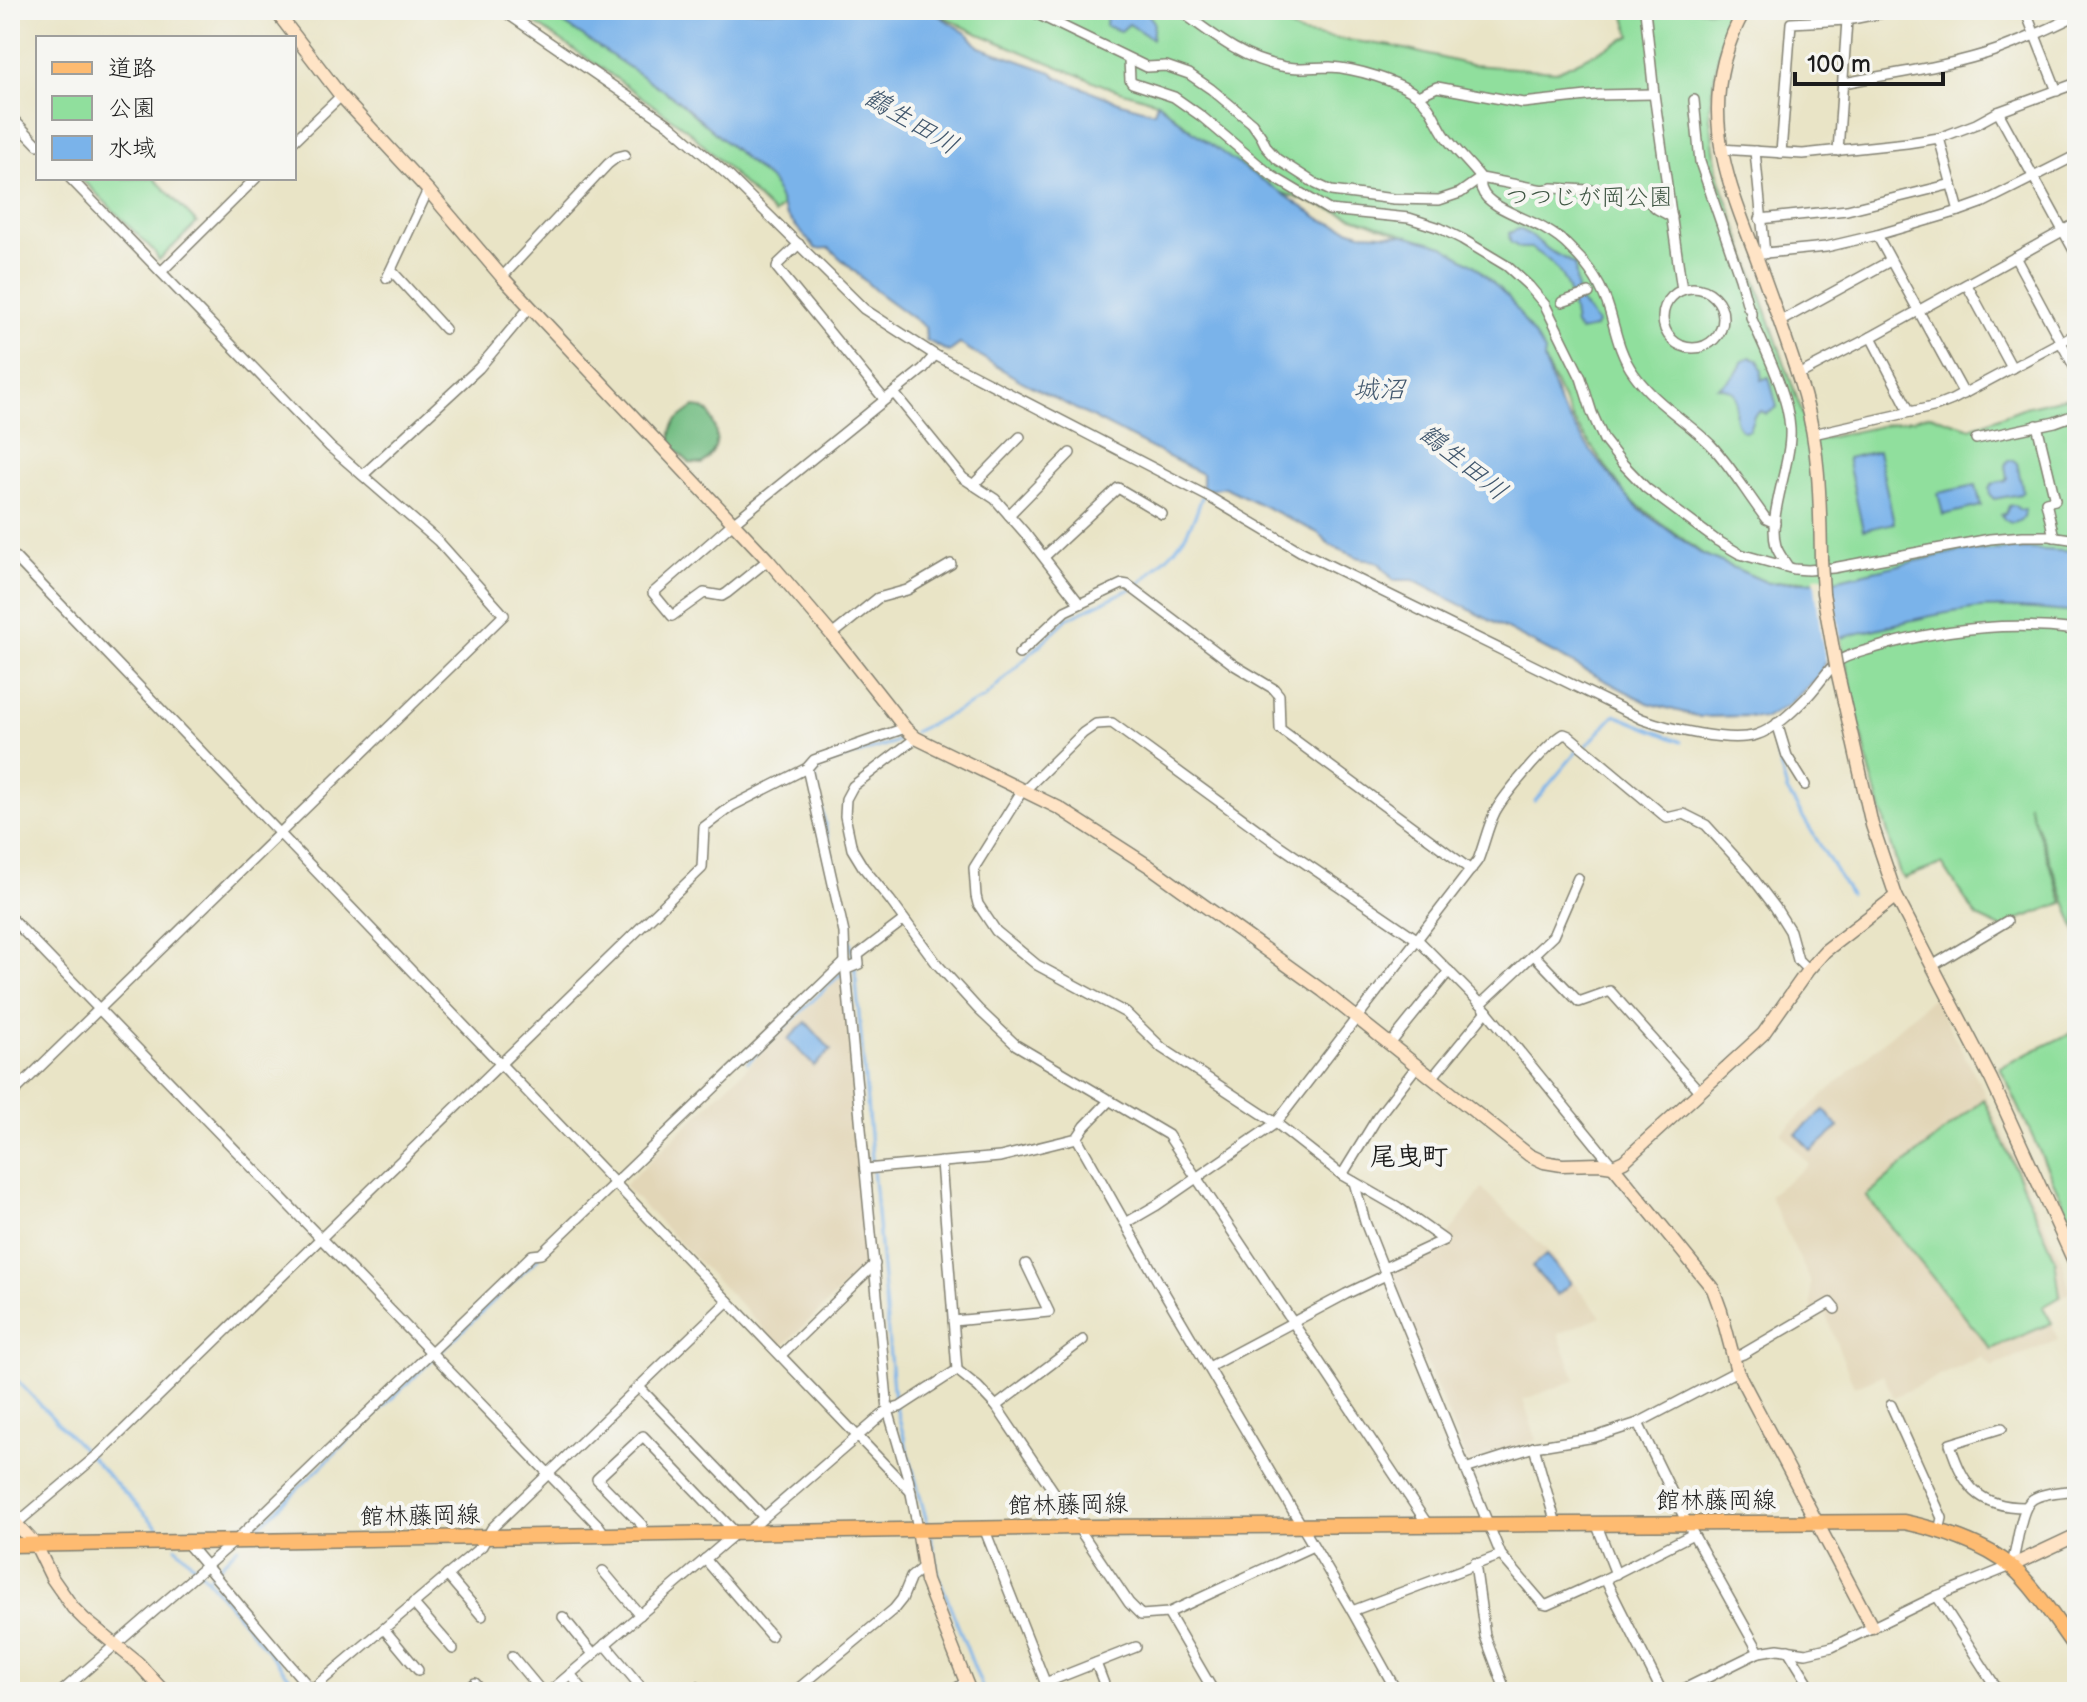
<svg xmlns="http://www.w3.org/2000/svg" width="2087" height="1702" font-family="'Balsamiq Sans','Klee One',sans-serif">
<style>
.built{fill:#e2d6b7}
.green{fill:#90df9d;stroke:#567e5c;stroke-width:2}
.forest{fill:#74be84;stroke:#486d50;stroke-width:2}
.water{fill:#7ab3ea;stroke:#4b6883;stroke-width:2}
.pier{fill:#e9e4c6}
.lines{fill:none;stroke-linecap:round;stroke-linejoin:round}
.stream{stroke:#7ab3ea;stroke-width:3}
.street-casing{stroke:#828071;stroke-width:12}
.secondary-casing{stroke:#828071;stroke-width:15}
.primary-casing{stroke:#828071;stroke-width:17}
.street{stroke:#fff;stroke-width:9}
.secondary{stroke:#ffe4c6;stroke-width:12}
.primary{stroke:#febb71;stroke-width:14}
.secondary-bridge-casing{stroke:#828071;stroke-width:15;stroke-linecap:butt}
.secondary-bridge{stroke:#ffe4c6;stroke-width:12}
.labels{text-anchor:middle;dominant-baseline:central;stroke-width:8;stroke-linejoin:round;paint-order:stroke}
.park-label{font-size:24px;fill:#3f5643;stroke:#f6f6f2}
.street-label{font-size:24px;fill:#1c1c1c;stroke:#f6f6f2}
.water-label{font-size:26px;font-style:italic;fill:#42586e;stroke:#f6f6f2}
.neighbourhood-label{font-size:26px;font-weight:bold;fill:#1c1c1c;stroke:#f6f6f2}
</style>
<rect width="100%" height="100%" fill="#f6f6f2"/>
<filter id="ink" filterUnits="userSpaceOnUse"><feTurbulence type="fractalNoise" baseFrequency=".0125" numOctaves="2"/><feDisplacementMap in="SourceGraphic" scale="16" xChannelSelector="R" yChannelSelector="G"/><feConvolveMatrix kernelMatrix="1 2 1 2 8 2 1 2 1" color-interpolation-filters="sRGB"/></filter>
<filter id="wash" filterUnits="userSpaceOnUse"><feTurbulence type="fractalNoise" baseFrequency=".006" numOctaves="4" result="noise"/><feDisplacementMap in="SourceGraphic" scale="32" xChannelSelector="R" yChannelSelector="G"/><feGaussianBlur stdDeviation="1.8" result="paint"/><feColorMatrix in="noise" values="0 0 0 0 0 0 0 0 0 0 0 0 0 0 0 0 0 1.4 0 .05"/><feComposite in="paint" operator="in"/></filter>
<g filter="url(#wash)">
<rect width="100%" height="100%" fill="#e9e4c6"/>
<g class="built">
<path d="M843,975L870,1262L782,1347L624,1186Z"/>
<path d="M1933,997L1980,1084L2063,1263L2070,1292L2043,1308L2052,1323L2058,1340L1992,1367L1982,1357L1893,1397L1883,1375L1854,1387L1825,1313L1817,1316L1811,1306L1810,1280L1769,1195L1809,1165L1781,1133Z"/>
<path d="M1482,1189L1546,1249L1601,1316L1558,1334L1576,1380L1523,1400L1537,1441L1527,1442L1468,1463L1387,1269L1442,1244Z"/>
</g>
<g class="green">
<path d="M515,10H544L676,99L773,183L782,206L774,214L690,132L603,69Z"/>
<path d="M931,10H1256L1302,34L1392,46L1471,65L1557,71L1631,36L1623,10H1729L1719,52L1709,109L1717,171L1812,441L1931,415L1971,428L2025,407L2077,395V933L2028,803L2063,903L2016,920L2005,930L1977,917L1942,864L1904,878L1900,875L1870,771L1837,624L1805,580L1768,583L1703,554L1628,498L1573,420L1544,360L1483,275L1405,235L1257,184L1157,102L1110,88L972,31Z"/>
<path d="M81,178H154L197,223L159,260L154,251L88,185L79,179Z"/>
<path d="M2077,1030V1232L2000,1067Z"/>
<path d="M1984,1099L2055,1258L2060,1297L2043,1307L2052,1323L1991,1349L1866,1196Z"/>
</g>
<path class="forest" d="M694,407L701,408L710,413C718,437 722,446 702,464L690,463L671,446C669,422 676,420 694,407Z"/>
<g class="water">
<path d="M544,10H930L969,35L979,47L1052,72L1058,78L1121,103L1154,112L1157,102L1184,125L1231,159L1322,220L1360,233L1405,235L1443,246L1474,265L1509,298L1545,352L1544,360L1561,407L1591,451L1628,498L1639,509L1700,553L1768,583L1830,581L1960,551L2027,549L2077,552V613C2044,610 2005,605 1972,609C1927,615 1884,627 1840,638L1816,679L1789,704L1764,719L1747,716L1700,717L1648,703L1413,580H1393L1379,563L1357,557L1330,545L1318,533L1225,487L1209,490L1202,486V474L1021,381L960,344L949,352L926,340L925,327L876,291L829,248L816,249L786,215L773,183L676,99Z"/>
<path d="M1107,10H1145L1154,22L1152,39L1129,24L1121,31L1106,26Z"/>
<path d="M1519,229C1533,235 1540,244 1552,252C1560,256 1567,259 1575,265L1577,291L1580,301L1597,323L1595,328L1580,331L1575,326C1571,289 1565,268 1531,248H1520L1510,242L1509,233Z"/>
<path d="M1750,357L1758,359L1762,371L1761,380L1769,377L1777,407L1767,414L1761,411L1754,416L1749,430L1743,431C1723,414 1753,391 1718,387C1729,381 1738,375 1742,362Z"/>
<path d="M1878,451L1894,523L1863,530L1847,458Z"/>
<path d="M2008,460H2013L2017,463L2023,491L2021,494L1994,499L1990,495L1989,489L1992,484L2005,481L2007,478L2005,465Z"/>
<path d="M1976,485L1981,506L1943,515L1938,493Z"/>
<path d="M2014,505L2020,510L2025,509L2024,517C2015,525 2008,525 2001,515L2006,513L2009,506Z"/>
<path d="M806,1022L831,1050L814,1066L788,1039Z"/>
<path d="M1824,1110L1839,1127L1811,1151L1796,1134Z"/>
<path d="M1546,1255L1571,1283L1557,1295L1532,1267Z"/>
</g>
<path class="pier" d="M1832,576L1841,644L1827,667L1821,636L1814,577Z"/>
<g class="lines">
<g class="stream">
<path d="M914,732L984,698L1068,618L1137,586L1174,550L1186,534L1196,514L1205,488"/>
<path d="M1774,743L1787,791L1850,894"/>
<path d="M1586,746L1615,715L1681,742"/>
<path d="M1535,801L1579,749"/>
<path d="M842,906L815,776L820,766L892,743L907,736"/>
<path d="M848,933L854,959L894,1400L928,1526"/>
<path d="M748,1062L844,971"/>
<path d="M10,1373L166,1536"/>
<path d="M930,1533L938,1575L984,1692"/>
<path d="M249,1536L538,1258"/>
<path d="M176,1547L207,1579"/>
<path d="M238,1547L207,1579L302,1692"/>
</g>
</g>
</g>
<g filter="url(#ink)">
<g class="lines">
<g class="street-casing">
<g id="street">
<path d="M502,10L671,126L729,176L864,309L935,355L1209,497L1300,551L1642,719C1669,729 1729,743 1756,735C1775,729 1792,712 1805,699C1816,689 1828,669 1837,662C1846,655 1861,652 1871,649C1938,629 2007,621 2077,630"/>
<path d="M1029,10L1147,67L1166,66L1189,74L1211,89L1252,123L1261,136L1267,148L1277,159L1316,184L1331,191L1394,199L1439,200L1460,193L1481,178"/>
<path d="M1179,10C1211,33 1241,59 1281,66C1297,70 1313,67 1330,67C1354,68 1399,81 1418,96C1433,107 1437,127 1449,141C1459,154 1471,165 1481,178L1543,190L1553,188L1639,193L1657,209L1672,217"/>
<path d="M1645,10L1654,94L1682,290"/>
<path d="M2025,10L2057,91"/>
<path d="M1129,59L1130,80L1132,83L1174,97L1201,116L1272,176L1329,210L1409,218L1440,228L1462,239L1507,266L1529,286L1545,305L1581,378L1592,413L1604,440L1622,463L1646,488L1716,540L1740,554L1794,569L1808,570L1833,568L1990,539L2023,536H2050L2077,540"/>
<path d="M1843,83C1894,73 1948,67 1997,50C2024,40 2051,28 2077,15"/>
<path d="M1418,96L1437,87L1523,103L1596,95L1654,94"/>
<path d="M1694,100L1700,162L1740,278L1748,307L1751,312V317C1765,350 1788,393 1790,429C1792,463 1767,516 1776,546C1778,553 1784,560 1788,567"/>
<path d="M1998,112L2077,256"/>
<path d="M10,116L38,145"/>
<path d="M1939,138L1959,211"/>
<path d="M294,141L341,96"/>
<path d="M1720,149L1803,154L1907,143L1939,138L1976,124L1998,112L2077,83"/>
<path d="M1755,151L1765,254"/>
<path d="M1838,151L1847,20"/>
<path d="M1781,153L1791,23L1847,20L1897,10"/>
<path d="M1481,178C1481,182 1480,187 1482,190C1487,207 1529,219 1543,228C1554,234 1564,241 1572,250C1590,267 1603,288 1610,312C1616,333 1620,355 1634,374C1654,402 1685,420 1710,444C1730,465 1744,489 1761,512L1766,519L1775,523"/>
<path d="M1760,219L1847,210L1952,184"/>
<path d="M1877,235L1964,394"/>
<path d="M799,244L778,264L777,268L884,399"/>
<path d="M1755,254L1826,247L1877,235L1959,211L1984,202L2077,155"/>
<path d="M2015,257L2077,372"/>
<path d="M391,270L445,329"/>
<path d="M161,272L256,178"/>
<path d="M502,277L608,164L617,157L625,155"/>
<path d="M387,278L428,190"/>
<path d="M1967,285L2012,368"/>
<circle cx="1693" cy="318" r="30"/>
<path d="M1562,302L1589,293"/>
<path d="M1779,322L1890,261"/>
<path d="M1871,337L1910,412"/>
<path d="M1798,375L1871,337L2077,223"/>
<path d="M894,393L963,478L995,499L1024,532L1079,603"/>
<path d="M2037,425L2055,500L2046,502L2054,537"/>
<path d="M1813,434L1937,406L1952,400L2077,333"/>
<path d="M1976,439L2055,422L2077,414"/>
<path d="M363,475L479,368L530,307"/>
<path d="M973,485L1020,437"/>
<path d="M1009,515L1070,453"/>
<path d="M10,552L911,1492"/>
<path d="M1044,557L1118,488L1162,514"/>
<path d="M768,560L727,593L722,596L704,593L672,616L653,593L733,523L923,369L935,355"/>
<path d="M832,635L878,598L907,590L951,564"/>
<path d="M1019,654L1065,611L1122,584L1128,585L1234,665L1274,689L1279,695L1280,729L1471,870"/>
<path d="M1777,723L1787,756L1805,785"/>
<path d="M905,728L814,760L807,768L844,933L845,962L888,1410L908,1478L918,1529"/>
<path d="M916,738L853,786L846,799L845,816L852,849L863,867L890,900L937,964L978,1009L1016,1045L1168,1135L1428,1525"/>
<path d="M10,917L599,1526L605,1535"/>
<path d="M1534,955L1579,1002L1610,991L1700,1092"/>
<path d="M1932,966L2007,921"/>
<path d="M847,969L859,964L858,955L904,920"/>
<path d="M1481,1004L1553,936L1578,878"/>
<path d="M1390,1044L1449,971"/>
<path d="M1432,1078L1487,1011"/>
<path d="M10,1096L504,615L438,541L330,447L70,178"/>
<path d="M1077,1138L1164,1292L1352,1611L1397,1692"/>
<path d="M941,1162L957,1370"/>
<path d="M865,1169L1000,1157L1077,1138L1085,1126L1110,1100"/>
<path d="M1342,1175L1377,1118L1417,1066"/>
<path d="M1126,1223L1157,1205L1276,1123L1478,860C1484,845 1488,826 1495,812C1504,795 1548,743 1564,734L1569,736L1667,818L1684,814L1706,825L1746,869L1775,907L1790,931L1798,960L1808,970"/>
<path d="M1384,1268L1444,1240L1396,1206L1342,1175L1276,1123L1162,1048L1126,1013L1037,965L996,931L978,904L976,896L974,868L1022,791L1027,788L1083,733L1096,724L1112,723L1280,846L1418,940L1481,1004L1613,1166"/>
<path d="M1386,1275L1501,1555L1543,1604L1547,1605L1605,1579L1693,1534"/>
<path d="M953,1321L1049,1312L1026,1264"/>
<path d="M781,1355L875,1264"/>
<path d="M1732,1358L1743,1354L1830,1303L1835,1309"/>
<path d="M1209,1367L1346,1294L1386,1275L1365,1222L1354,1182"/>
<path d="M639,1387L764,1517"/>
<path d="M1891,1405L1942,1518L1939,1531"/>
<path d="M996,1406L1083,1340"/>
<path d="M1638,1423L1687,1523L1759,1652"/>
<path d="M2002,1428L1950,1444C1963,1486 1978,1507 2025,1507"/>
<path d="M1534,1447L1595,1437L1638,1423L1737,1371"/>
<path d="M1465,1469L1534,1447L1556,1524"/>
<path d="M1596,1523L1616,1574"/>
<path d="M984,1528L1049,1692"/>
<path d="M10,1529L100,1453L702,868L704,827L732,806L807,768"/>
<path d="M746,1533L888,1410L900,1407L957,1370L978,1387L996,1406L1129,1603L1141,1615L1168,1613L1313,1546"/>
<path d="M185,1541L313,1692"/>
<path d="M705,1559L771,1636"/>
<path d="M1475,1563L1485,1636L1506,1692"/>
<path d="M603,1571L640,1615"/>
<path d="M447,1575L482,1616"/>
<path d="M1605,1579L1662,1692"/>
<path d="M1937,1596L1999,1692"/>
<path d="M413,1603L453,1649"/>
<path d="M1352,1611L1501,1555"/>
<path d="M1168,1613L1214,1692"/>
<path d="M563,1617L593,1654"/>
<path d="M384,1629L418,1670"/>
<path d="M605,1644L645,1692"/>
<path d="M1788,1650L1814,1692"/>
<path d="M512,1656L542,1692"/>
<path d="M1096,1663L1107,1692"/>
<path d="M570,1674L585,1692"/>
<path d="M1045,1683L1136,1647"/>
<path d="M697,1687L701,1692"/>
<path d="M311,1690L482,1546L492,1528L728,1301"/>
<path d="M61,1692L235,1541L532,1255L541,1254L845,962"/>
<path d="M465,1692L475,1683L482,1692"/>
<path d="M549,1692L736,1533L643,1436L597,1479L642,1525L643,1534"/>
<path d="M794,1692L894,1609L902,1599L911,1577L923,1567"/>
<path d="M950,1692L966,1682"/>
<path d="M1678,1692L1759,1652L1778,1649L1806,1653L1832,1647L1937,1596L2011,1566C2018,1549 2019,1508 2033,1499C2044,1492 2064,1492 2077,1490"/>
</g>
</g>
<g class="secondary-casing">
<g id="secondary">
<path d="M275,10L341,96L428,190L502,277L768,560L832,635L905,728L916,738L1059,808L1149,866L1323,991L1529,1155L1544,1162L1562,1165L1599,1164L1613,1166L1624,1161L1763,1034L1808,970L1825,951L1896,896"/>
<path d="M1745,10C1735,26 1729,42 1724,61C1706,132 1731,190 1756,256C1773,302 1790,348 1804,395C1820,449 1820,504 1821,559"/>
<path d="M1836,666L1872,825L1896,896L1991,1079L2077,1268"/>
<path d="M1613,1166L1713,1289L1721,1311L1737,1371L1872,1627"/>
<path d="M10,1517L36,1545L52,1578L73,1608L85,1620L138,1663L164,1692"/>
<path d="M918,1529L926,1581L970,1692"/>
<path d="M2011,1566L2077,1535"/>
</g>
</g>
<g class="primary-casing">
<path id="primary" d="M10,1545L1079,1527L1904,1522C1938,1529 1985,1544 2012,1567C2035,1587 2058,1624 2077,1650"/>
</g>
<use href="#street" class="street"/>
<use href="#secondary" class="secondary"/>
<use href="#primary" class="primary"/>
<g class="secondary-bridge-casing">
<path id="secondary-bridge" d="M1821,559L1823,593L1836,666"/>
</g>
<use href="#secondary-bridge" class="secondary-bridge"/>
</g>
</g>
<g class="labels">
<g class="park-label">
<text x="1589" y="197">つつじが岡公園</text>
</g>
<g class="street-label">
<text x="1716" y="1500">館林藤岡線</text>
<text transform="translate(1068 1505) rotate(-1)">館林藤岡線</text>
<text transform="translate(420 1516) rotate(-1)">館林藤岡線</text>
</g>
<g class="water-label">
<text transform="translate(911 122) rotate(31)">鶴生田川</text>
<text x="1379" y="390">城沼</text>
<text transform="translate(1463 463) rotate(39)">鶴生田川</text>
</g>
<g class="neighbourhood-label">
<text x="1409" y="1157">尾曳町</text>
</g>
</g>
<rect width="2087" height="1702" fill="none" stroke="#f6f6f2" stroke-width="40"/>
<rect x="36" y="36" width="260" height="144" fill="#f6f6f2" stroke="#9f9f9c" stroke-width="2"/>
<rect x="52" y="62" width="40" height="12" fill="#febb71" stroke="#9f9f9c" stroke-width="2"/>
<text x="108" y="76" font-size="24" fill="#1c1c1c">道路</text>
<rect x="52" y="96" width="40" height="24" fill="#90df9d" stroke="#9f9f9c" stroke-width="2"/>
<text x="108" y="116" font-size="24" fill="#1c1c1c">公園</text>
<rect x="52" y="136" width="40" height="24" fill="#7ab3ea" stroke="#9f9f9c" stroke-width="2"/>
<text x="108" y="156" font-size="24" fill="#1c1c1c">水域</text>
<path d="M1795 72v12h148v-12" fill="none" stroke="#1c1c1c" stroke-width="4"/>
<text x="1807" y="72" font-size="24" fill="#1c1c1c" stroke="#f6f6f2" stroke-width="6" paint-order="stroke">100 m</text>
</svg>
